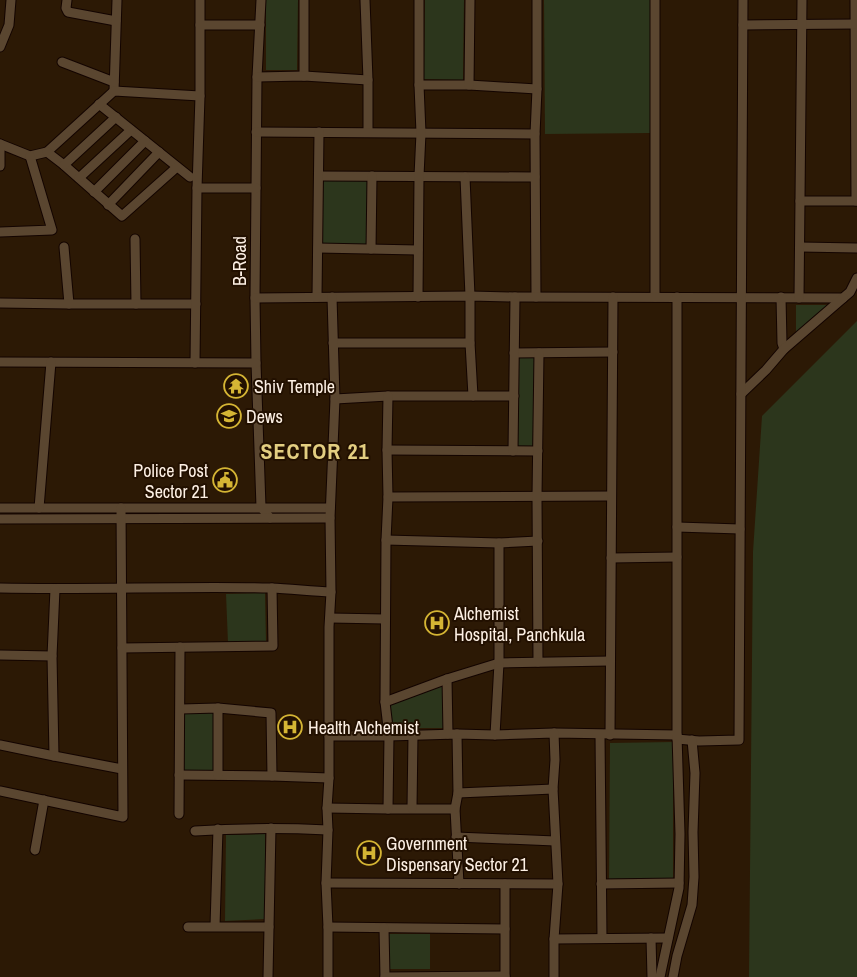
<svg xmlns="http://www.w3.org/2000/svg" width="857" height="977" font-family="'Archivo Narrow',sans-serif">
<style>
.green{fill:#2c361c}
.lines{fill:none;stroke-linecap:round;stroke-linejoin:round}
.minor-casing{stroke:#130400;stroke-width:11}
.minor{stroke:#5a4630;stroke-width:9}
.labels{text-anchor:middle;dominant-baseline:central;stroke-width:4;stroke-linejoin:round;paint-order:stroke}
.street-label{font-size:18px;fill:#fdf0e4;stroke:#221000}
.poi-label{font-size:18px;fill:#fdf0e4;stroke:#221000;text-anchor:start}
.district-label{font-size:22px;font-weight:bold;letter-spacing:1px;fill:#e3ce81;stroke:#221000}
</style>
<rect width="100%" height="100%" fill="#2c1905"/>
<g class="green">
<path d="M266,0H298L297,70H266Z"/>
<path d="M425,0H464L463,80L424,79Z"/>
<path d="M544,0H650V133L545,134Z"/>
<path d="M323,179L369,180L367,247L321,246Z"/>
<path d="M796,305H830L796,335Z"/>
<path d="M857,320V977H749L753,552L762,416L857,321Z"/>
<path d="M517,357H536L535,448L516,447Z"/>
<path d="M265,593L266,641L228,643L226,594Z"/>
<path d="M442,685L444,728H389V704Z"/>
<path d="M215,712V773H183V713Z"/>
<path d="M673,742V878L609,879L610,743Z"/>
<path d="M265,834V919L225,921L226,835Z"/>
<rect x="389" y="934" width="41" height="35"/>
</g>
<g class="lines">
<g class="minor-casing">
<g id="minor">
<path d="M67,0L66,8L68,12L116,21"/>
<path d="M261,0L257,77L255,298L256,363L261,507L270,518"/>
<path d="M365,0L368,80V132"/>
<path d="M655,0V297"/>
<path d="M855,0L856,201"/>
<path d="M200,25H260"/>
<path d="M743,25L857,24"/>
<path d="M0,47L9,25L11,0"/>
<path d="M62,62L114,82"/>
<path d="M304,76V0"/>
<path d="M257,77L304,76L368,80"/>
<path d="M419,85H469L537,89"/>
<path d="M469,85L470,0"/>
<path d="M114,91L117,0"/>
<path d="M99,104L190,177"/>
<path d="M256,132L535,134"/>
<path d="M0,144L30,156L47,152L114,91L200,96"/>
<path d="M47,152L64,165L122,216L177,167"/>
<path d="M64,165L116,117"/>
<path d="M0,166V144"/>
<path d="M319,176L535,177"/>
<path d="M465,177L470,296V343L473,396"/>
<path d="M79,178L131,130"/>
<path d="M197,188H256"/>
<path d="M94,192L145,141"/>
<path d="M800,201H857"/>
<path d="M108,205L159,152"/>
<path d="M0,232L52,230L30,156"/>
<path d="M135,239L136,304"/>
<path d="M64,247L69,304"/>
<path d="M800,247L857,248"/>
<path d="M318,248L418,250"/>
<path d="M371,249L372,176"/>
<path d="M317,297L319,132"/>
<path d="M418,297L419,176L421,133L419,85V0"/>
<path d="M536,297L535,134L537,89V0"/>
<path d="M781,297L782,343L784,349"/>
<path d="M255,298L470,296L515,297L843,298L850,292L857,278"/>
<path d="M799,298L802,0"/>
<path d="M0,303L69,304H196"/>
<path d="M333,343H470"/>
<path d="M514,353L613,352"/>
<path d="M0,362L256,363"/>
<path d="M195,363L197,188L200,96V0"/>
<path d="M741,394L766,370L784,349L843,298"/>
<path d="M335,399L388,396H514"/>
<path d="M387,450L538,451"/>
<path d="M513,451L515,297"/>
<path d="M388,497L611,496"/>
<path d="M0,508H330"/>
<path d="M39,508L51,362"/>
<path d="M0,519L330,518"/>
<path d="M677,527L740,529"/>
<path d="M386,540L499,543L538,541"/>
<path d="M611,558L677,557"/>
<path d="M0,588C90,590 180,586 271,588C291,589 311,591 331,592"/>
<path d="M330,618L385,619"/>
<path d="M122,648L273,646L272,588"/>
<path d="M0,655L52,656"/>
<path d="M538,662L537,496L539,353"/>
<path d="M447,679L448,734"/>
<path d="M385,702L447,679L499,663L610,661"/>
<path d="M181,709L218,708L271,713L272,776"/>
<path d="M457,734L458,793L455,809L459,884"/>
<path d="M495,735L499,663V543"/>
<path d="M600,735L602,938"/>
<path d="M610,735L613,297"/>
<path d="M329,736H389L457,734L495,735L554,733L677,735"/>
<path d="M677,739L699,741L739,740L743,0"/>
<path d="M0,745L54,756L122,769"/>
<path d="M54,756L52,656L55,589"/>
<path d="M179,775L272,776L329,778"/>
<path d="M218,775V708"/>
<path d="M0,791L123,817L121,508"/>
<path d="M458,793L553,789"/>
<path d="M327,808L388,809H455"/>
<path d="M412,808L413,735"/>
<path d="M388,809L389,736L385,702L386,540L388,497L387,450L388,396"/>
<path d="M179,814L180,647"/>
<path d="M195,831C239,828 284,828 328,830"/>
<path d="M456,837L555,841"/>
<path d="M35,850L44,800"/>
<path d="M326,883L558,884"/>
<path d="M601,884L679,883"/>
<path d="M215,926L218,829"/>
<path d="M188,927H269"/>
<path d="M328,927L505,929"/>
<path d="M384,928L385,977"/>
<path d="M651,938L652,977"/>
<path d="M554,939L668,938"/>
<path d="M268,977L271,828"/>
<path d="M328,977V927L326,883L328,830L327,808L329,778V627L331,592L330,518L335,399L332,297"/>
<path d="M385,977L505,976"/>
<path d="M505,977V884"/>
<path d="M554,977V939L558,884L553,789L555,760L554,733"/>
<path d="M660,977L679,888L680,834L677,735V297"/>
<path d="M673,977L677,956L692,905L694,877L693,832L695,773L692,740"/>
</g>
</g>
<use href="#minor" class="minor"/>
</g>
<defs>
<g id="temple-ring" transform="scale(1.25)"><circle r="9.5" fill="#221000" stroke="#d5b534" stroke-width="1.5"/><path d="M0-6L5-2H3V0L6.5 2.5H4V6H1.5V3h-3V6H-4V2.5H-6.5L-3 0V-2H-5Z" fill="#d5b534"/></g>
<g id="school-ring" transform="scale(1.25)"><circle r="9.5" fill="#221000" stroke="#d5b534" stroke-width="1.5"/><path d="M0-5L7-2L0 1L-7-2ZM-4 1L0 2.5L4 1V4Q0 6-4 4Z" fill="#d5b534"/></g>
<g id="civic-ring" transform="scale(1.25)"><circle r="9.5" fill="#221000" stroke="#d5b534" stroke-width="1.5"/><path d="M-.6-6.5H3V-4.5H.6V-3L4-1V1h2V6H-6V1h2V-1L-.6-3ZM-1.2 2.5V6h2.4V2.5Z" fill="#d5b534"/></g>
<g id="hospital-ring" transform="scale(1.25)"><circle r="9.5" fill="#221000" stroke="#d5b534" stroke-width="1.5"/><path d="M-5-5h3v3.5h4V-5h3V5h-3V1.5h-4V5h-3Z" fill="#d5b534"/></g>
</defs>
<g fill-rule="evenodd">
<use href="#temple-ring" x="236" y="386"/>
<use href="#school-ring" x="229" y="416"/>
<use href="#civic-ring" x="225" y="480"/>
<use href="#hospital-ring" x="437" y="623"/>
<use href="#hospital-ring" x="290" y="727"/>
<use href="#hospital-ring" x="369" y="853"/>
</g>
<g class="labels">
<g class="street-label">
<text transform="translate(239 261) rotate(-90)">B-Road</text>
</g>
<g class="poi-label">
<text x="254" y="386">Shiv Temple</text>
<text x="246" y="416">Dews</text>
<text x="208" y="470" text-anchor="end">Police Post<tspan x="208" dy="21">Sector 21</tspan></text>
<text x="454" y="613">Alchemist<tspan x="454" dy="21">Hospital, Panchkula</tspan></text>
<text x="308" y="727">Health Alchemist</text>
<text x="386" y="843">Government<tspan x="386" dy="21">Dispensary Sector 21</tspan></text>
</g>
<g class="district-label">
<text x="315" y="451">SECTOR 21</text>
</g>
</g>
</svg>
